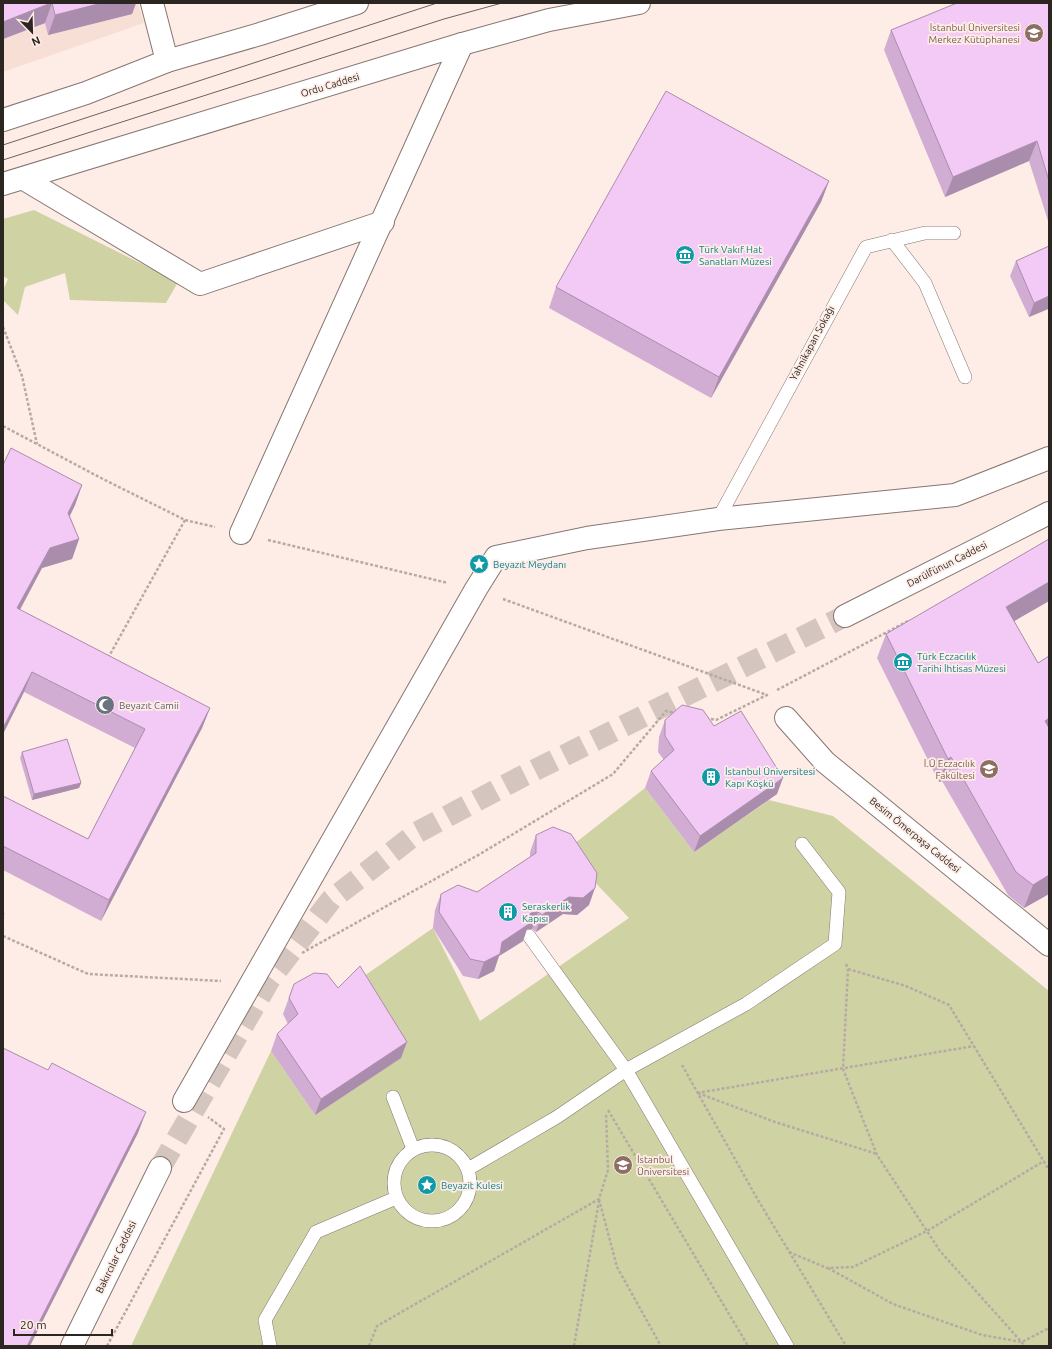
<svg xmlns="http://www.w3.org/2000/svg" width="1052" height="1349" font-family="Ubuntu,sans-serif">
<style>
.built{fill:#f8dfd5}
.green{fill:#cfd3a3}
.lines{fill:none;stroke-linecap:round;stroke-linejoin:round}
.secondary-tunnel{stroke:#d4c5bf;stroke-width:22;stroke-dasharray:22 11;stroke-linecap:butt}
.lane-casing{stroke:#867671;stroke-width:14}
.street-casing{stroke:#867671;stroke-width:24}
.secondary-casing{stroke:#867671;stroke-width:24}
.path{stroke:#b7aaa4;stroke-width:2.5;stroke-dasharray:3 2;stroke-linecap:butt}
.lane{stroke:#fff;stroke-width:13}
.street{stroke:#fff;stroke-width:22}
.secondary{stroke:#fff;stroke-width:22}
.tram{stroke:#6b625e;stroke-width:1}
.wall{fill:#d1add3}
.shaded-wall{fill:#aa8dac}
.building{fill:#f3c9f5;stroke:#aa8dac}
.labels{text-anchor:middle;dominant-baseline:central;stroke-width:3.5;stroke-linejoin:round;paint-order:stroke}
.education-label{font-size:10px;fill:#785e54;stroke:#feede6;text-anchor:end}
.street-label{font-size:10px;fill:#2c2623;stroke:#feede6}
.culture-label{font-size:10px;fill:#0d838f;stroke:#feede6;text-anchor:start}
.worship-label{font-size:10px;fill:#5b616d;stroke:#feede6;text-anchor:start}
</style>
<rect width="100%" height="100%" fill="#feede6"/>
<path class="built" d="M3,3H138L144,23L3,72Z"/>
<g class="green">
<path d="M34,210L178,282L166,303L70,300L65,273L25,287L18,315L3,300V290L8,279L3,276V219Z"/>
<path d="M645,788L694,852L769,800L833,816L1049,991V1346H131L271,1051L315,1115L354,983L433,928L480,1021L629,918L565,851Z"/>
</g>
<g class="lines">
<path class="secondary-tunnel" d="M160,1168L270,979L331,900L418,832L521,777L845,616"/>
<g class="lane-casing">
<g id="lane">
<path d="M892,240L925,283L965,377"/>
<path d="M718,519L866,247L925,233H954"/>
<path d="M529,936L626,1070L787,1346"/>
<path d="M393,1097L413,1149"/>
<circle cx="432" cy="1183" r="38"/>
<path d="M468,1169L557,1117L626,1070L746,1004L835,944L839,892L802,844"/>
<path d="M270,1346L265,1320L316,1232L396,1198"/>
</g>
</g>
<g class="street-casing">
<g id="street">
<path d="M152,3L167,61"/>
<path d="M3,120L86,93L167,61L260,34L357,3"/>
<path d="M24,179L200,284L383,222"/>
<path d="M3,184L462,44L549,20L639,3"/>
<path d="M241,533C313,370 389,208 462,44"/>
<path d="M786,718L825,762L1049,945"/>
<path d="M184,1101L476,589L496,557L587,538L718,519L955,495L1049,458"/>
</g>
</g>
<g class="secondary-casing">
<g id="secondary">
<path d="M845,616L1049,513"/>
<path d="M72,1346L160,1168"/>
</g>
</g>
<g class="path">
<path d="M3,327L22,376L37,444"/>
<path d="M3,426L101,478L185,520L215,527"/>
<path d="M268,540L448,583"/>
<path d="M503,599L767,695"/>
<path d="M108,658L185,520"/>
<path d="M777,690L910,620"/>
<path d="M706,718L716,720L769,694"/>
<path d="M3,912V918"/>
<path d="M3,936L88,974L221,981"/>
<path d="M302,953L480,854L613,774L666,711L677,713"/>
<path d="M846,964L848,969L843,1069L877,1155L940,1251L1025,1346"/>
<path d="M848,969L906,986L949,1005L1049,1170"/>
<path d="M682,1065L758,1200L846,1346"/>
<path d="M697,1093L974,1046"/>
<path d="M698,1093L775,1122L877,1154"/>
<path d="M608,1110L748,1346"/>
<path d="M599,1199L617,1267L661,1346"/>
<path d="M789,1252L827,1268L853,1267L927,1231L1044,1161"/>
<path d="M828,1268L893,1304L982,1335L1022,1342L1049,1328"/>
<path d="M107,1346L224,1129L208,1117"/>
<path d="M369,1346L377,1326L599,1199L608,1170L606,1113"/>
<path d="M574,1346L599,1201"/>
</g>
<use href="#lane" class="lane"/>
<use href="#street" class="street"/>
<use href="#secondary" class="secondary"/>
<g class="tram">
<path d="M3,145L437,3"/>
<path d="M3,160L444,19L502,3"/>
</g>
</g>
<g class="wall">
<path d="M3,3H136L132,14L48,35L45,23L3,39Z"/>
<path d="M1049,3V224L1029,161L945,197L884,50L891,30Z"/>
<path d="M829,181L821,202L711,398L549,308L556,287Z"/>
<path d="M1049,246V312L1048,309L1029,317L1010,276L1016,261Z"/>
<path d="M3,465L82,485L75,505L70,516L79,539L72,559L42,568L20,610L210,708L202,728L101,921L3,870V796L88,839L135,748L24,692L3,734Z"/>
<path d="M1049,539V601L1014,621L1038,663L1049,656V894L1024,908L1008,895L942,781L939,782L877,658L886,634Z"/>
<path d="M665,720L714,726L777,794L694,852L645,788L651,771L664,760L658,752L659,737Z"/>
<path d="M22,752L81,783L79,788L32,800L20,758Z"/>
<path d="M536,835L589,905L577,915L563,914L536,932L532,929H527L523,941L499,956L494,971L478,979L463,976L433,928L435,910L441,894L477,892L530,857V852Z"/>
<path d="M294,984L338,988L401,1058L315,1115L271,1051L277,1034L288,1024L283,1014Z"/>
</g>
<g class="shaded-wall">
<path d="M52,3L45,23L3,39V22Z"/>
<path d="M102,3H136L132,14L48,35L55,15Z"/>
<path d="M1037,141L1029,161L945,197L953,177Z"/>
<path d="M829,181L821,202L711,398L719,377Z"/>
<path d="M1049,296V306L1048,309L1029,317L1034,303Z"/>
<path d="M82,485L75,505L61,533L68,513Z"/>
<path d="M79,539L72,559L42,568L10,628L17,608L50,548Z"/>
<path d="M1049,582V601L997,631L1006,607Z"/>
<path d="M32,672L24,692L3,734V728Z"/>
<path d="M210,708L202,728L101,921L109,900Z"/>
<path d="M1049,718V737L1045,721Z"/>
<path d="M951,757L942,781L939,782L948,759Z"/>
<path d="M783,778L777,794L694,852L700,836Z"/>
<path d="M81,783L79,788L32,800L34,794Z"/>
<path d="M1049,875V894L1024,908L1033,885Z"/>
<path d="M595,888L589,905L577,915L563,914L536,932L542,915L569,897Z"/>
<path d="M538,912L532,929H527L523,941L499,956L494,971L478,979L484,962L502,942L531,913Z"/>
<path d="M407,1042L401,1058L315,1115L321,1099Z"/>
<path d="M146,1112L138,1133L30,1346H27Z"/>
</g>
<g class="building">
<path d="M3,3H51L3,22Z"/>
<path d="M52,3H102L55,15Z"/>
<path d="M957,3H1049V181L1037,141L953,177L891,30Z"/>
<path d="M666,91L829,181L719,377L556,287Z"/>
<path d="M1049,246V296L1034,303L1016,261Z"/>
<path d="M11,448L82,485L68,513L79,539L50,548L17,608L210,708L109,900L3,846V796L88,839L145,729L32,672L3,728V465Z"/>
<path d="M1049,539V582L1006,607L1038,663L1049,656V718L1045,721L1049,728V875L1033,885L1016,872L951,757L948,759L886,634Z"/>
<path d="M682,705L703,710L714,726L741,711L783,778L700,836L651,771L674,750L665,736V720Z"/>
<path d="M67,739L81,783L34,794L22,752Z"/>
<path d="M553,827L571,834L597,873L595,888L583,898L569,897L542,915L538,912L531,913L528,916L529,924L502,942L500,954L484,962L470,959L439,912L441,894L458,885L477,892L536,853V835Z"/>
<path d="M360,966L407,1042L321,1099L277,1034L298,1014L289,998L294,984L314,973L327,974L338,988Z"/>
<path d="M3,1048L48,1070L52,1063L146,1112L27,1346H3Z"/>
</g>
<defs>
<g id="university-disc" transform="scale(1)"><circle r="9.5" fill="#8d6e63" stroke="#feede6"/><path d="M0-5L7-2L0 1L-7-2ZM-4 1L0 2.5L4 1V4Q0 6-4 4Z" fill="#fff"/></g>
<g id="museum-disc" transform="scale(1)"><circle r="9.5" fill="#0f9aa8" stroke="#feede6"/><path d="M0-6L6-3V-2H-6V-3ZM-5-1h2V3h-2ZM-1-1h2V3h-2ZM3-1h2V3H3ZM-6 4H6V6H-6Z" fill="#fff"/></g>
<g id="sight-disc" transform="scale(1)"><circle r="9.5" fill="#0f9aa8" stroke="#feede6"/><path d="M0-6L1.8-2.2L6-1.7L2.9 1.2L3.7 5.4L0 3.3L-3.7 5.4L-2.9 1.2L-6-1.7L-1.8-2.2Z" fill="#fff"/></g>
<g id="mosque-disc" transform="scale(1)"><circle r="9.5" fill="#6b7280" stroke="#feede6"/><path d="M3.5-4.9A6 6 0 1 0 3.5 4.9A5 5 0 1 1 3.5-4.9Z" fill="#fff"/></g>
<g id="building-disc" transform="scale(1)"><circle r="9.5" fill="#0f9aa8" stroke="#feede6"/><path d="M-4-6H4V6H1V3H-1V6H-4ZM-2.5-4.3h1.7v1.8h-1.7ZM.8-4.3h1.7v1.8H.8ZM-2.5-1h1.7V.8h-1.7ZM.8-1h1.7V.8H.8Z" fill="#fff"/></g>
</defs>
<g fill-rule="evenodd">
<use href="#university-disc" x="1034" y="33"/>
<use href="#museum-disc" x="685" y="255"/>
<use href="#sight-disc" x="479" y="564"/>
<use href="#museum-disc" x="903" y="662"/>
<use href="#mosque-disc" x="105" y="705"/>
<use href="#university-disc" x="989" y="769"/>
<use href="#building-disc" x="711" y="777"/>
<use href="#building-disc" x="508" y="912"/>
<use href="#university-disc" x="623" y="1165"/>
<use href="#sight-disc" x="427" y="1185"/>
</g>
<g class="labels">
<g class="education-label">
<text x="1020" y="27">İstanbul Üniversitesi<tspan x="1020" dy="12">Merkez Kütüphanesi</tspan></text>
<text x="975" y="763">İ.Ü Eczacılık<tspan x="975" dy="12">Fakültesi</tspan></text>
<text x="637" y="1159" text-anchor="start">İstanbul<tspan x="637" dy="12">Üniversitesi</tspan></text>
</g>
<g class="street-label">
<text transform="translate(330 85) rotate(-17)">Ordu Caddesi</text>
<text transform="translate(812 343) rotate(-62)">Yahnikapan Sokağı</text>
<text transform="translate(947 564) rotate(-27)">Darülfünun Caddesi</text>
<text transform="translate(915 835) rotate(39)">Besim Ömerpaşa Caddesi</text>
<text transform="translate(116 1257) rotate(-64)">Bakırcılar Caddesi</text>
</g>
<g class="culture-label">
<text x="699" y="249">Türk Vakıf Hat<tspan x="699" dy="12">Sanatları Müzesi</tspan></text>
<text x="493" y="564">Beyazıt Meydanı</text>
<text x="917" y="656">Türk Eczacılık<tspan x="917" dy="12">Tarihi İhtisas Müzesi</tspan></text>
<text x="725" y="771">İstanbul Üniversitesi<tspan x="725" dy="12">Kapı Köşkü</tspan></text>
<text x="522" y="906">Seraskerlik<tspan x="522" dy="12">Kapısı</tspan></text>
<text x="441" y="1185">Beyazit Kulesi</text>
</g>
<g class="worship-label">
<text x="119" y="705">Beyazıt Camii</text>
</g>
</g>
<rect width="1052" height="1349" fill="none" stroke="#2c2623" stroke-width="8"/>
<g transform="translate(32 32) rotate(157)" stroke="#feede6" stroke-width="3" paint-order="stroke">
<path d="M0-3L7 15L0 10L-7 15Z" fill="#2c2623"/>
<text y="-6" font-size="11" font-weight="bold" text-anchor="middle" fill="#2c2623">N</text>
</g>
<path d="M14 1329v6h98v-6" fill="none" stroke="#2c2623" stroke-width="2"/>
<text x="20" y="1329" font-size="12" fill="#2c2623" stroke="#feede6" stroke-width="3" paint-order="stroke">20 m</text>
</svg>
